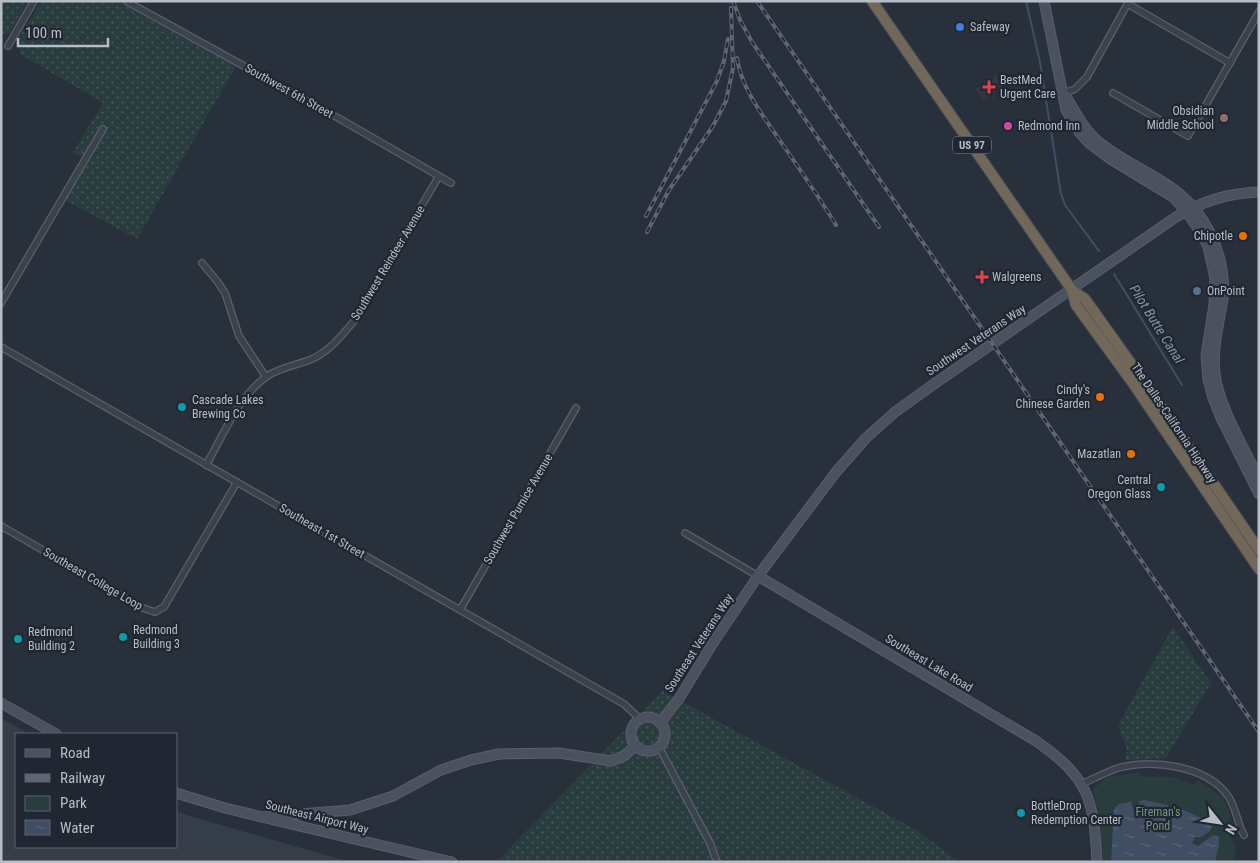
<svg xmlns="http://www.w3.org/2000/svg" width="1260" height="863" font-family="'Roboto Condensed',sans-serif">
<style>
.medical{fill:#373541}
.airport{fill:#353d49}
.grass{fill:url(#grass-dots)}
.park{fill:#2a3d3e}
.water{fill:url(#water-ripples)}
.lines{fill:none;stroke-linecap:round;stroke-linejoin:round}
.stream{stroke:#404d63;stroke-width:2}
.street-casing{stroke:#59606a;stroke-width:8}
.secondary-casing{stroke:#59606a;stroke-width:11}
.highway-casing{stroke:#464d57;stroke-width:12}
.street{stroke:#3b424d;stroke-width:5.5}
.secondary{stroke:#4a515f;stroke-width:9}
.highway{stroke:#726859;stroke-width:10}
.rail-casing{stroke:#5e6673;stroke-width:4}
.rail{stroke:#202732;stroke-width:2;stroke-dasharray:5.5;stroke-linecap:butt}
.shop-dot{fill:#3f7fe0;stroke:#202732;stroke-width:2}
.health-dot{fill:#e0444e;stroke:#202732;stroke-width:2}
.education-dot{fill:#8d6e63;stroke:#202732;stroke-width:2}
.hotel-dot{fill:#d1479c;stroke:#202732;stroke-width:2}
.food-dot{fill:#e8710a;stroke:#202732;stroke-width:2}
.service-dot{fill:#5c6f8a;stroke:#202732;stroke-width:2}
.culture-dot{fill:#0f9aa8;stroke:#202732;stroke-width:2}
.labels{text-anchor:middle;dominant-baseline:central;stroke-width:4.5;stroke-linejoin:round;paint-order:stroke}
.shield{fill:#202732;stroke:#8a909a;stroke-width:1}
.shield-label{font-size:11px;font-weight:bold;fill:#b7bdc7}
.poi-label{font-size:12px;fill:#b7bdc7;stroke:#202732;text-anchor:start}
.street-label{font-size:12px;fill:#b7bdc7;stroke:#202732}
.park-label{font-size:12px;fill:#71967a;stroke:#202732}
.water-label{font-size:14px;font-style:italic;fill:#8393ab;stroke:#202732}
</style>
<defs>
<pattern id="grass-dots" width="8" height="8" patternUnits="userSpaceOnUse" patternTransform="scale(1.25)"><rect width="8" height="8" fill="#2a3d3e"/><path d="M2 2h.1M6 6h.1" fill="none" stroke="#475758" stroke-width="1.8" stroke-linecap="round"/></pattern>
<pattern id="water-ripples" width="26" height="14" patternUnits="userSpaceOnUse" patternTransform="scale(1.25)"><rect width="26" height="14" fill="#404d63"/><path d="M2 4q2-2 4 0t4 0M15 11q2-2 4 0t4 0" fill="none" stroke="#596578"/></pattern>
</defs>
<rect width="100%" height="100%" fill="#28303c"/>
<path class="medical" d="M996,75L1004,86L983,100L975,89Z"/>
<path class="airport" d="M1,718L29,734H16V847H176V812L350,862H1Z"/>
<g class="grass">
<path d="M1,1H28L9,34L1,35Z"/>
<path d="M42,1H116L236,66L137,239L65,200L89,161L73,152L103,103L20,54L19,37Z"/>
<path d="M1173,627L1211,683L1166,758L1125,760L1127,749L1118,725Z"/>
<path d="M663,691L918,831L959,862H496Z"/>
</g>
<path class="park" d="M1139,772L1143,777H1173L1196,785L1197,779L1224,799L1230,814L1229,835L1232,841L1236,844L1234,862H1103L1100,816L1093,792L1094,788L1108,777Z"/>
<path class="water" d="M1144,800L1168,805L1165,821L1167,822L1170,821L1174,806L1213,823L1210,831L1201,837H1195L1192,843L1198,846L1213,835L1219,836V844L1215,862H1111L1114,809L1119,804L1131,802L1134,811L1136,812L1140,801Z"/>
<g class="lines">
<g class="stream">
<path d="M1026,1L1040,62L1061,194L1065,205L1099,251"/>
<path d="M1114,274L1182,385"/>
</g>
<g class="street-casing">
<g id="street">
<path d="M126,1L340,119L451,183"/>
<path d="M1128,4L1230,63"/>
<path d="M8,46L34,1"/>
<path d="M1064,93L1075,89L1087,77L1129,1"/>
<path d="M1113,93L1188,136L1259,12"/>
<path d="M202,263L217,281L225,293L239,336L266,377"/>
<path d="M1,303L103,129"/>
<path d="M1,347L624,704L640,719"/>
<path d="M206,465C223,436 240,393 269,375C282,367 298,365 312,359C330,351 342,335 354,321L439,176"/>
<path d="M1,526L143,608L155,612L164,607L237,482"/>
<path d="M685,533L758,576"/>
<path d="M460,610L576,408"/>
<path d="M659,747L710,843L717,862"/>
<path d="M1082,784C1093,779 1106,772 1118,768C1152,759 1206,765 1228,796C1236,807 1237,823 1244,835"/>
</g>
</g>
<g class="secondary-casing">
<g id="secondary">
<path d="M1044,1L1066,110L1079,132L1089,143L1112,160L1173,197L1186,211L1203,236L1208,247L1215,278L1214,305L1206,355L1208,379L1213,398L1221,418L1259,494"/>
<path d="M1065,95C1077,114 1085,133 1104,146C1144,176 1186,183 1210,233C1220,253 1225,277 1223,299C1219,324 1212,349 1215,374C1218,404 1245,450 1259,479"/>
<path d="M758,576L1036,741C1089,778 1094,799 1097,862"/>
<path d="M1,703L56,734"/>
<circle cx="648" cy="734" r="17"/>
<path d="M660,723L680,697L713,643L758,576L836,472L866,438L895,412L934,384L1176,217C1203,201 1228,193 1259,192"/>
<path d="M176,793L225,808L295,825L452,862"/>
<path d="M263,817L350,810L393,796L441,770L471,760L499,754L559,753L611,761L624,756L635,746"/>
</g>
</g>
<g class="highway-casing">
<g id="highway">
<path d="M872,1L1072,290L1085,299L1140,376L1259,550"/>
<path d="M1072,290L1076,305L1132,382L1259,569"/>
</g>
</g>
<use href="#street" class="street"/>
<use href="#secondary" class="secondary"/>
<use href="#highway" class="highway"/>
<g class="rail-casing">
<g id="rail">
<path d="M733,1L740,20L752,42L879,227"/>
<path d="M757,1L1259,732"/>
<path d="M737,58C742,91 765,118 783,145C801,171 819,197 836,225"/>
<path d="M646,216L717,81L724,61L728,39"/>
<path d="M647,232L669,190L713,126L726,101L733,68L731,8"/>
</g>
</g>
<use href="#rail" class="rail"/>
</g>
<circle class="shop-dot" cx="960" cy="27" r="5"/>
<g class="health-dot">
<path d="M986.5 79.5h5v5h5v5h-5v5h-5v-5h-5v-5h5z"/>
<path d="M979.5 269.5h5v5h5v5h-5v5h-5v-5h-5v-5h5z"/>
</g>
<circle class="education-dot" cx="1224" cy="118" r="5"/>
<circle class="hotel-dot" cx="1008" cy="126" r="5"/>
<g class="food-dot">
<circle cx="1243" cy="236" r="5"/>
<circle cx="1100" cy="397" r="5"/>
<circle cx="1131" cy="454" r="5"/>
</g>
<circle class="service-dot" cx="1197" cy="291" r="5"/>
<g class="culture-dot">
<circle cx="182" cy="407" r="5"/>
<circle cx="1161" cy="487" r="5"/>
<circle cx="123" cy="637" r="5"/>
<circle cx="18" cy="639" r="5"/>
<circle cx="1021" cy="813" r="5"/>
</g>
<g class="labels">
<rect class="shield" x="953" y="136.5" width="38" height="17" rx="4"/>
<g class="shield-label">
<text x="972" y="145">US 97</text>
</g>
<g class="poi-label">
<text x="970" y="27">Safeway</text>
<text x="1000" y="80">BestMed<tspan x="1000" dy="14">Urgent Care</tspan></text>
<text x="1214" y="111" text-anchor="end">Obsidian<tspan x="1214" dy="14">Middle School</tspan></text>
<text x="1018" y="126">Redmond Inn</text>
<text x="1233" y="236" text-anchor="end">Chipotle</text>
<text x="992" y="277">Walgreens</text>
<text x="1207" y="291">OnPoint</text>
<text x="1090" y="390" text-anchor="end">Cindy's<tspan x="1090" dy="14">Chinese Garden</tspan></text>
<text x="192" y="400">Cascade Lakes<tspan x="192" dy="14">Brewing Co</tspan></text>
<text x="1121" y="454" text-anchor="end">Mazatlan</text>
<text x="1151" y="480" text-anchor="end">Central<tspan x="1151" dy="14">Oregon Glass</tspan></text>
<text x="133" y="630">Redmond<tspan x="133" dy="14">Building 3</tspan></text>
<text x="28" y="632">Redmond<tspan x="28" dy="14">Building 2</tspan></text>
<text x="1031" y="806">BottleDrop<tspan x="1031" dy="14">Redemption Center</tspan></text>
</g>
<g class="street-label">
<text transform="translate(289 91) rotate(29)">Southwest 6th Street</text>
<text transform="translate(388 263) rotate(-59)">Southwest Reindeer Avenue</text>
<text transform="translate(976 340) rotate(-34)">Southwest Veterans Way</text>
<text transform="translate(1174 423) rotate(56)">The Dalles-California Highway</text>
<text transform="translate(518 509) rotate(-60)">Southwest Pumice Avenue</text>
<text transform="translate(322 531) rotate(30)">Southeast 1st Street</text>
<text transform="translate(93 579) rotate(30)">Southeast College Loop</text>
<text transform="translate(699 643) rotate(-57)">Southeast Veterans Way</text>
<text transform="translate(929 663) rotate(31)">Southeast Lake Road</text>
<text transform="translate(317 817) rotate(14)">Southeast Airport Way</text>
</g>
<g class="park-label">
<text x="1158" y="812">Fireman's<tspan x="1158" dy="14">Pond</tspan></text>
</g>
<g class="water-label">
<text transform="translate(1157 324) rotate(58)">Pilot Butte Canal</text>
</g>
</g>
<rect width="1260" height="863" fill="none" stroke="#b7bdc7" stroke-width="5"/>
<rect x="15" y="733" width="162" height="115" fill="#202732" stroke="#5c636e"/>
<rect x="25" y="749" width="25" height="8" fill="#4a515f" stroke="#5c636e"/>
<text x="60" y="758" font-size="15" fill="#b7bdc7">Road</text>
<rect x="25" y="774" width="25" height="8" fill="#5e6673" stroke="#5c636e"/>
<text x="60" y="783" font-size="15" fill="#b7bdc7">Railway</text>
<rect x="25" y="796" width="25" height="15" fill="#2a3d3e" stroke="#5c636e"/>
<text x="60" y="808" font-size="15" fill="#b7bdc7">Park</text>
<rect x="25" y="820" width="25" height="15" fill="url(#water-ripples)" stroke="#5c636e"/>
<text x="60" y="833" font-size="15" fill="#b7bdc7">Water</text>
<g transform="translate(1220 823) rotate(120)" stroke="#202732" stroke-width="4" paint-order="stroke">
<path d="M0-4L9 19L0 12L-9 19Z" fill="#b7bdc7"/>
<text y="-8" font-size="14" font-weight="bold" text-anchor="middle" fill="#b7bdc7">N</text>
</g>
<path d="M18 38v8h90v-8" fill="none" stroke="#b7bdc7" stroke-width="2.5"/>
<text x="25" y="38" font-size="15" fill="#b7bdc7" stroke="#202732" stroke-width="4" paint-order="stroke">100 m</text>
</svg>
